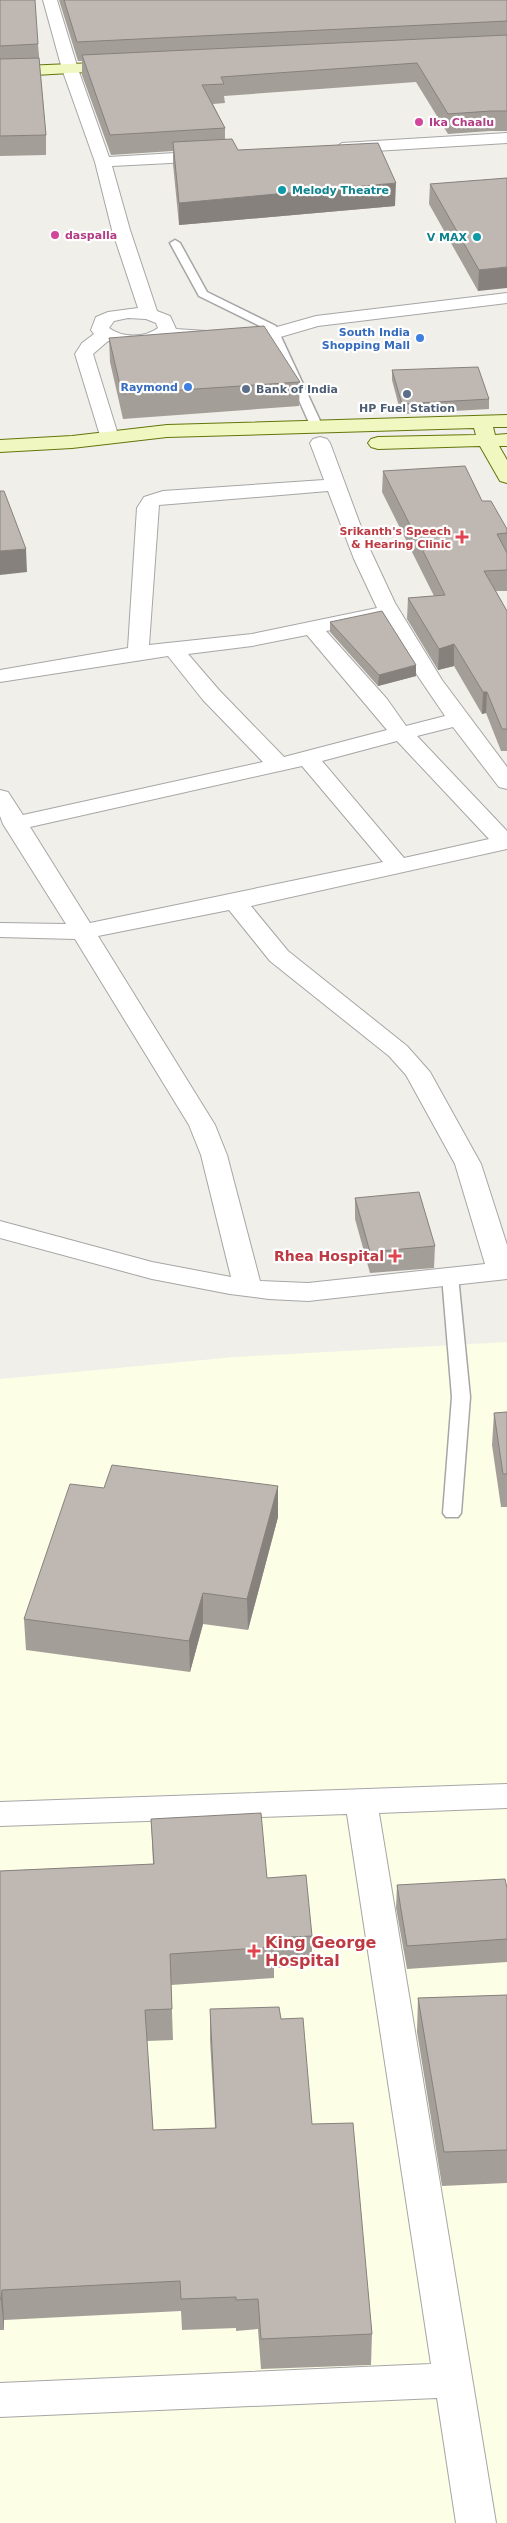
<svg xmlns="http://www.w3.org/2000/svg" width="507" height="2523" font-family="'DejaVu Sans',sans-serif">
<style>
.education{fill:#fcfee6}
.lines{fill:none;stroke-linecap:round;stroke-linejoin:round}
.lane-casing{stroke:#a6a6a6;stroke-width:3}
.street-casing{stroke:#a6a6a6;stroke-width:2}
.secondary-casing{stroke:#62770b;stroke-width:2}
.lane{fill:#fff;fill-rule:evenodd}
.street{fill:#fff;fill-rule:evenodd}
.secondary{fill:#f0f7c1;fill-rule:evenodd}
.wall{fill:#a49e99}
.shaded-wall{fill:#86817d}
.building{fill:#bfb8b2;stroke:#86817d}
.hotel-dot{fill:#d1479c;stroke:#fff;stroke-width:2}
.culture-dot{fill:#0f9aa8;stroke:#fff;stroke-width:2}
.shop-dot{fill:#3f7fe0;stroke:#fff;stroke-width:2}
.service-dot{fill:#5c6f8a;stroke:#fff;stroke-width:2}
.health-dot{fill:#e0444e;stroke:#fff;stroke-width:2}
.labels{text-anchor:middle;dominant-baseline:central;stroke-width:4.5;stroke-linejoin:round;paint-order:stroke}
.far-hotel-label{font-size:11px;font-weight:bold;fill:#b23c85;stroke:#fff;text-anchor:start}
.far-culture-label{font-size:11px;font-weight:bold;fill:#0d838f;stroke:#fff;text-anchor:start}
.far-shop-label{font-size:11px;font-weight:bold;fill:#366cbe;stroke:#fff;text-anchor:end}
.far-service-label{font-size:11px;font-weight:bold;fill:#4e5e75;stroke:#fff;text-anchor:start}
.far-health-label{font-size:11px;font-weight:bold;fill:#be3a42;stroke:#fff;text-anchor:end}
.health-label{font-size:14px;font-weight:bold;fill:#be3a42;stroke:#fff;text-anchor:end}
.near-health-label{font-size:16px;font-weight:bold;fill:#be3a42;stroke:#fff;text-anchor:start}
</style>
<rect width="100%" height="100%" fill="#f1efe9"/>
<path class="education" d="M507,1342V2523H0V1379L235,1357Z"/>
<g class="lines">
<g class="lane-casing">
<g id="lane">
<path d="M175,240L180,243L207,292L276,326L322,425L320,427H312L310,425L268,330L199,296L170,243Z"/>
<path d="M450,1271L456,1272L458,1276L470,1397L461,1513L458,1517H446L443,1513L452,1397L442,1276L444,1272Z"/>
</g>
</g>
<g class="street-casing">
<g id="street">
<path d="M43,0H57L78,69L109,157L209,151L217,156L209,161L112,166L130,230L157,311L170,316L176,329L252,334L316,316L507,293V303L318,326L253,345L166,339L134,346L108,341L93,354L119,438L116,442H102L75,354L82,343L94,334L91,330L96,317L108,312L138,308L112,230L95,162L62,69ZM128,318L146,319L156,323L158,328C144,338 123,338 109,328L114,321Z"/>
<path d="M507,133V143L342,153L334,148L342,143Z"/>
<path d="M320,437L327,439L330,443L367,543L395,603L442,680L507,767V789L499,787L453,727L417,736L507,831V849L251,906L288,951L407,1046L430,1072L481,1164L507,1245V1279L308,1301L269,1299L230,1294L152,1279L0,1238V1221L152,1262L231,1277L201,1155L189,1125L75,939L0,937V923L66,924L3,824L0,816V790L8,792L23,815L263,762L203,700L168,656L0,682V670L128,648L137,508L144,497L163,491L324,480L310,443L313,439ZM328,491L354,559L377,608L252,634L149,645L159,505ZM383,620L405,657L445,716L406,726L387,699L326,631ZM307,635L387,730L284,757L219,690L188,654L252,646ZM397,741L489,839L404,858L322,761ZM302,766L383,862L90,923L30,827ZM229,910L270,961L389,1056L406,1075L455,1164L485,1264L308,1283L260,1281L227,1155L215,1125L98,936Z"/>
<path d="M507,1784V1808L379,1813L496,2523H456L437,2398L0,2417V2383L431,2364L347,1814L0,1826V1802Z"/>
</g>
</g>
<g class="secondary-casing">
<g id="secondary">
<path d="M118,62L123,64L126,67L123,70L0,77V67Z"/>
<path d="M507,415V427H493L495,435L507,434V446H499L507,460V483L500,481L480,446L378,449L371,447L368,443L371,439L378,437L476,435L474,428L167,437L72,448L0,452V440L72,436L167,425Z"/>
</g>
</g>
<use href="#lane" class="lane"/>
<use href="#street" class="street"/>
<use href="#secondary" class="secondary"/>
</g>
<g class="wall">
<path d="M0,0L38,44L46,135V155L0,156Z"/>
<path d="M59,0H507V131H490L448,134L416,82L224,96L225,103L213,104L225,128V139L238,150L395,206L179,225L173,164V151L111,155L82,75V61H78Z"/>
<path d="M507,178L478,291L429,204L430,184Z"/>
<path d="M109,338L300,382L299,406L123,419L110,362Z"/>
<path d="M392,370L489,399V409L401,414L392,380Z"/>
<path d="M383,471L482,501L507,529V591H496L507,611V751H501L486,713L482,714L454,666L438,670L407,619L408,598L434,596L382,492Z"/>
<path d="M330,622L416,676L378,686L330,632Z"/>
<path d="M355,1198L435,1246L434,1268L370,1273L355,1219Z"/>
<path d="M507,1412V1507H501L492,1445L494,1413Z"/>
<path d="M278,1486V1517L248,1630L203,1624L190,1672L26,1650L24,1619L104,1488Z"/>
<path d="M151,1819L267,1878L312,1936V1966L274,1968V1978L171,1985L173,2040L147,2041L153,2130L215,2128L210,2040V2009L281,2019L372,2334L371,2365L261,2369L258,2329L236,2331V2328L182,2330L181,2311L4,2320V2330H0V1871L153,1864Z"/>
<path d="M397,1885L507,1888V1962L407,1969L396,1908Z"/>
<path d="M507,1995V2183L442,2186L417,2032L418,1998Z"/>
</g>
<g class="shaded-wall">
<path d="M396,183L395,206L179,225V203Z"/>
<path d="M507,267V288L478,291L479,270Z"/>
<path d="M26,549L27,572L0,575V551Z"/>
<path d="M454,644V666L438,670L439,649Z"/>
<path d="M416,665V676L378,686L379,675Z"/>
<path d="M483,692H487L486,713L482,714Z"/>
<path d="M278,1486V1517L248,1630L247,1599Z"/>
<path d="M203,1593V1624L190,1672L189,1641Z"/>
<path d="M2,2290L4,2320V2330L1,2299Z"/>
</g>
<g class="building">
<path d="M0,0H35L38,44L0,46Z"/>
<path d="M64,0H507V21L77,42Z"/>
<path d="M507,35V111H491L448,114L417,63L221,77L224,84L202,85L225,128L110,135L82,55Z"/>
<path d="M39,58L46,135L0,136V59Z"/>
<path d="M232,139L238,150L378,143L396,183L179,203L173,142Z"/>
<path d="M507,178V267L479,270L430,184Z"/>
<path d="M264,326L300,382L122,394L109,338Z"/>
<path d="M478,367L489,399L402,404L392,370Z"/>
<path d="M465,466L482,501H491L507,529V533L497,534L507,553V570L484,571L507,611V729H502L487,692H483L454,644L439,649L408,598L445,595L383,471Z"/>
<path d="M0,491H4L26,549L0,551Z"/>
<path d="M382,611L416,665L379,675L330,622Z"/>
<path d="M419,1192L435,1246L370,1252L355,1198Z"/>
<path d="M507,1412V1474H503L494,1413Z"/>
<path d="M112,1465L278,1486L247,1599L203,1593L189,1641L24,1619L70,1484L104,1488Z"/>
<path d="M261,1813L267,1878L306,1875L312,1936L273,1938L274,1947L170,1954L172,2009L145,2010L153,2130L216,2128L210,2009L279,2007L281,2019L303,2018L312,2124L353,2123L372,2334L261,2339L258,2299L236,2300V2297L181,2299L180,2281L2,2290L1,2299H0V1871L154,1864L151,1819Z"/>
<path d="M505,1879L507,1888V1939L407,1946L397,1885Z"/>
<path d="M507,1995V2150L444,2152L418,1998Z"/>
</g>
<g class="hotel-dot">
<circle cx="419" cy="122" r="5"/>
<circle cx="55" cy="235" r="5"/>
</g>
<g class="culture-dot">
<circle cx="282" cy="190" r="5"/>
<circle cx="477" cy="237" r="5"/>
</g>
<g class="shop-dot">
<circle cx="420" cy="338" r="5"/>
<circle cx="188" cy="387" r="5"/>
</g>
<g class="service-dot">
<circle cx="246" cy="389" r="5"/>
<circle cx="407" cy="394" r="5"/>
</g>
<g class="health-dot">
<path d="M459.5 529.5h5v5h5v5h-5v5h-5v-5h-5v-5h5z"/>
<path d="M392.5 1248.5h5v5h5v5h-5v5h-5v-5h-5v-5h5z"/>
<path d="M251.5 1943.5h5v5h5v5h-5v5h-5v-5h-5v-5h5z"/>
</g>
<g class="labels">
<g class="far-hotel-label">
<text x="429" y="122">Ika Chaalu</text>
<text x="65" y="235">daspalla</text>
</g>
<g class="far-culture-label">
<text x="292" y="190">Melody Theatre</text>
<text x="467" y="237" text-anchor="end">V MAX</text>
</g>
<g class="far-shop-label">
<text x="410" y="332">South India<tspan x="410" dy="13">Shopping Mall</tspan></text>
<text x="178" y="387">Raymond</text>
</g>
<g class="far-service-label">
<text x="256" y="389">Bank of India</text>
<text x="407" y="408" text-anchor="middle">HP Fuel Station</text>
</g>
<g class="far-health-label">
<text x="451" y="531">Srikanth's Speech<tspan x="451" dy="13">&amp; Hearing Clinic</tspan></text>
</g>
<g class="health-label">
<text x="384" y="1256">Rhea Hospital</text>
</g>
<g class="near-health-label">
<text x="265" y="1942">King George<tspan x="265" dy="18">Hospital</tspan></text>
</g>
</g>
</svg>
